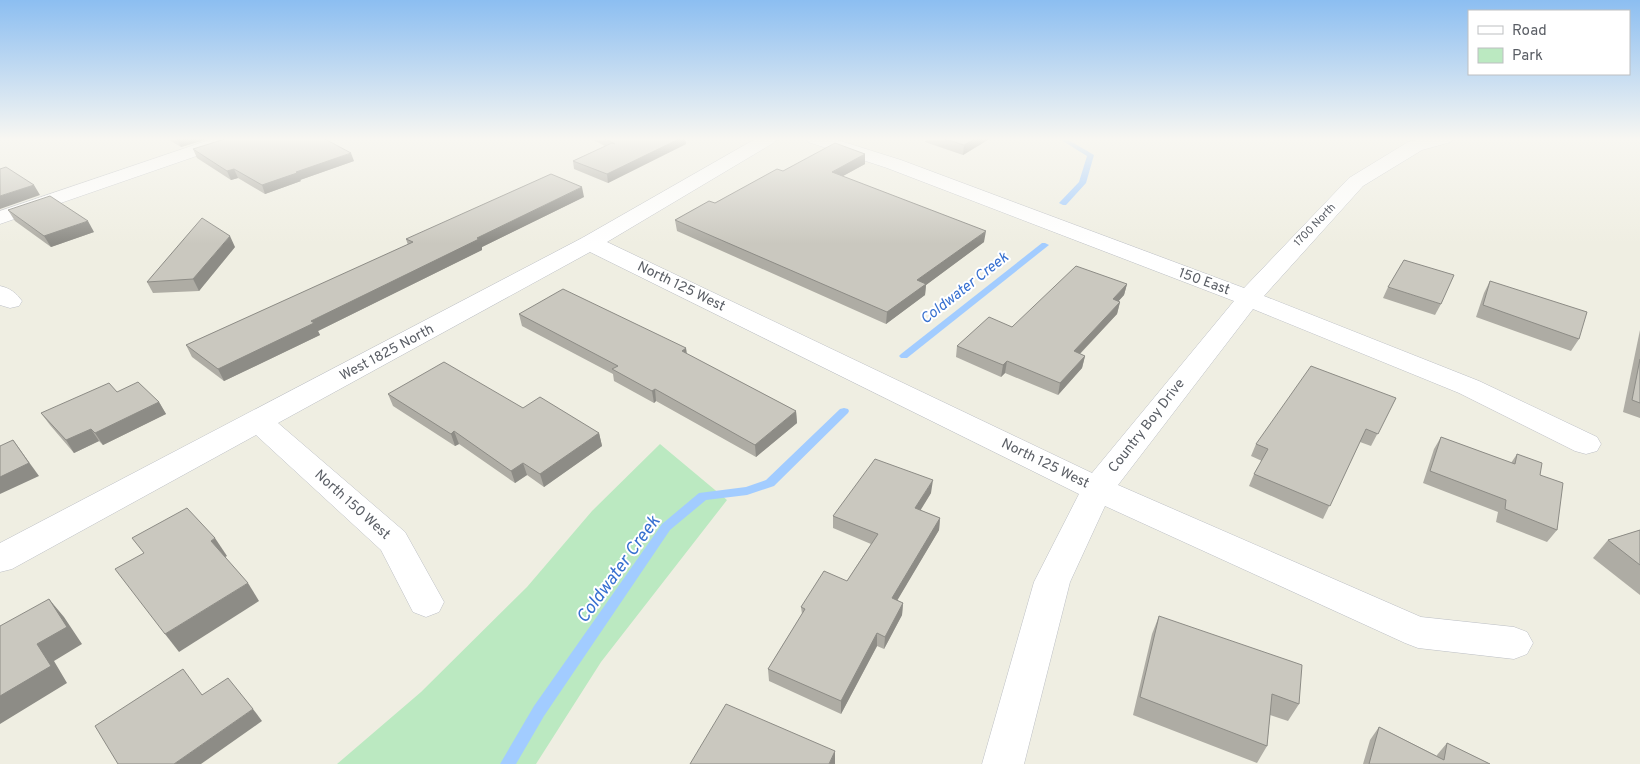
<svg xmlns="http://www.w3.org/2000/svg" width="1640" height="764" font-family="Overpass,sans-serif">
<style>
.green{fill:#bbe9c1}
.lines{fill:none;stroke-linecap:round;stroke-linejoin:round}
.stream{fill:#a2ccff;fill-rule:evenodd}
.minor-casing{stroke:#bcbfc5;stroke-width:1}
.minor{fill:#fff;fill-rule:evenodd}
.wall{fill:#aeaca4}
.shaded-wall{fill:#8d8c86}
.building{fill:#cac8bf;stroke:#8d8c86}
.labels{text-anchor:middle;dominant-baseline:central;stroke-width:4;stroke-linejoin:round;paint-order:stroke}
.far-street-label{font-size:11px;fill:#5a5e65;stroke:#fff}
.street-label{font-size:14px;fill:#5a5e65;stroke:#fff}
.water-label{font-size:15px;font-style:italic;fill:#3770d0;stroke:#fff}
.near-water-label{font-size:18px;font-style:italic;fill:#3770d0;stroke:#fff}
</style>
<rect width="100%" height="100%" fill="#efeee2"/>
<path class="green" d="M660,444L727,500L601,662L536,764H337L421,692L527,587L592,511Z"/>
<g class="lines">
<g class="stream">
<path d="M1058,138H1065L1094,155L1086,183L1066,205H1063L1059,203L1079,182L1087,156Z"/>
<path d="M1042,243H1045L1049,245L907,358H901L899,356L901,354Z"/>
<path d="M844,408L848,409L849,411L848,413L774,486L747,495L706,500L670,530L544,716L516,764H500L534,706L662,524L699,493L746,487L766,480L840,409Z"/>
</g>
<g class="minor-casing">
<g id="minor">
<path d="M215,138H240L237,142L0,224V211Z"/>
<path d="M757,138H778L775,142L607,242L1092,473L1234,301L887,168L808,142L805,138H831L901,160L1244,288L1349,178L1408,142L1426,138H1454L1451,142L1422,150L1363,186L1264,296L1479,381L1597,437L1601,444L1597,451L1586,454L1575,451L1459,393L1253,309L1118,485L1421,617L1514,627L1527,632L1533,643L1527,654L1514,659L1418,648L1405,643L1105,506L1070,582L1024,764H982L1034,582L1079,494L590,252L278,423L405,532L444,602L439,612L426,617L413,612L381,550L256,435L12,569L0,572V543L582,238Z"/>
<path d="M0,286C10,288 16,293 22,301L19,306L10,308L0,305Z"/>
</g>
</g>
<use href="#minor" class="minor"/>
</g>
<g class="wall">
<path d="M166,138H211L181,147Z"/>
<path d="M589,138H688L685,139L686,144L608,183L574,169L573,161L605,146Z"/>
<path d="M926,138H991L963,155L925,142Z"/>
<path d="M262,139L354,161L300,180L301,181L265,194L238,178L231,180L197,158L193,149Z"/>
<path d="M865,154V164L843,176L984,242L926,285L925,295L886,324L677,231L675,220L715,203L783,171Z"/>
<path d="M584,197L482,247V250L318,331L320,335L224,381L192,357L186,345L408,245L406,239Z"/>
<path d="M8,210L94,232L51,247L15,221Z"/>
<path d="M235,247L199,291L153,293L147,282Z"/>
<path d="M1490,281L1579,339L1571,351L1476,317L1484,293Z"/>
<path d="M1127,284L1124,295L1118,301L1120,302L1117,314L1080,354L1085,356L1082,368L1058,395L1005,373L1001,377L956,357L957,346L1012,327Z"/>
<path d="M1388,287L1441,304L1435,315L1383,298Z"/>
<path d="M519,314L686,348L687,354L796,411L797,423L756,457L656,401L654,403L614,381L613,374L522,326Z"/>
<path d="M1640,330V418L1623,412Z"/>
<path d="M117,392L159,402L166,414L103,445L99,441L74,453L50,425L41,413Z"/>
<path d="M388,394L523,408L599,433L602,446L544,487L527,475L515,483L459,444L455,446L393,406Z"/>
<path d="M1396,398L1371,446L1360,442L1323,519L1249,486L1254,474L1262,461L1251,456L1256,444Z"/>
<path d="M1441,437L1511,463L1517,454L1540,475L1557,530L1547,542L1496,522L1498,512L1423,483L1434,449Z"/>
<path d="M931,493L920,510L940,518L939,530L897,600L903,603L902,615L884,649L877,646L841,714L769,681L768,669L802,614L801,607L847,581L871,544L833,528V516Z"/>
<path d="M1640,530V595L1593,558L1608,540Z"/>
<path d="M1159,616L1299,704L1288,721L1270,715L1267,746L1257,763L1133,715L1152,634Z"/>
<path d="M1379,727L1437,756V755L1447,743L1490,764H1363L1370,740Z"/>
</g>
<g class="shaded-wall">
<path d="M182,138H211L181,147L177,139Z"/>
<path d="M679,138H688L685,139L686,144L608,183L607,174Z"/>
<path d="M976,138H991L963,155L964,145Z"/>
<path d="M351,153L354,161L300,180L301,181L265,194L262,185L296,172Z"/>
<path d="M865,154V164L832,182V172Z"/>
<path d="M234,169L238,178L231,180L227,171Z"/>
<path d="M34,185L40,195L0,209V196Z"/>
<path d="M582,187L584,197L482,247V250L318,331L320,335L224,381L218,369L311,321L477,238Z"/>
<path d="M88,221L94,232L51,247L44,236Z"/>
<path d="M986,231L984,242L926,285L925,295L886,324L887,312L917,280Z"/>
<path d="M230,236L235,247L199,291L193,279Z"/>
<path d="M1127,284L1124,295L1110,311L1113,299Z"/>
<path d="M1120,302L1117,314L1071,363L1074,351Z"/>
<path d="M686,348L687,360L682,351Z"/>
<path d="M1085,356L1082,368L1058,395L1060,383Z"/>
<path d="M1007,361L1005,373L1001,377L1003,365Z"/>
<path d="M655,389L656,401L654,403L652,391Z"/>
<path d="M159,402L166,414L103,445L95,433Z"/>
<path d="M796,411L797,423L756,457L755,445Z"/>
<path d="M91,429L99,441L74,453L66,440Z"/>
<path d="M454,431L459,444L455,446L451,434Z"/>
<path d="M599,433L602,446L544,487L540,474Z"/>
<path d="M13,440L39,476L0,494V477Z"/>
<path d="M523,463L527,475L515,483L511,471Z"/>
<path d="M933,480L931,493L914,521L915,508Z"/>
<path d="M940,518L939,530L891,611L892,598Z"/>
<path d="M215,538L227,556L222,559L211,541Z"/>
<path d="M248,583L259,601L179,652L165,634Z"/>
<path d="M49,599L64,617L82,644L54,661L67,683L0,724V696L37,644Z"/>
<path d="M903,603L902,615L884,649L885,637Z"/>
<path d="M877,633V646L841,714V701Z"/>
<path d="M253,709L262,721L201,764H174Z"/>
<path d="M835,751V764H829Z"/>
</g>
<g class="building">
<path d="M228,138H259L262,139L267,138H323L351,153L296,172L297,173L262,185L234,169L227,171L193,149Z"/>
<path d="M603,138H681L607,174L573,161L612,143L615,144Z"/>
<path d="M941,138H976L964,145Z"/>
<path d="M835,143L865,154L832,172L986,231L917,280L926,284L887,312L675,220L709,201L715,203L777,169L783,171Z"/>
<path d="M6,167L34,185L0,196V169Z"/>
<path d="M551,174L582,187L477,238L479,239L311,321L314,323L218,369L186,345L413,242L406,239Z"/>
<path d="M50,196L88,221L44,236L8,210Z"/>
<path d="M202,218L230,236L193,279L147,282Z"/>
<path d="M1404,260L1454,275L1441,304L1388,287Z"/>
<path d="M1076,266L1127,284L1113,299L1120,302L1074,351L1085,356L1060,383L1007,361L1003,365L957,346L989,317L1012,327Z"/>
<path d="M1490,281L1587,312L1579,339L1483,305Z"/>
<path d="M563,289L686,348L682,351L796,411L755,445L655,389L652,391L612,369L618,366L519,314Z"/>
<path d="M1640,359V403L1632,400Z"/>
<path d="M444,362L523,408L540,397L599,433L540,474L523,463L511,471L454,431L451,434L388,394Z"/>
<path d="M1311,366L1396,398L1378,434L1366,429L1330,506L1254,474L1268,449L1256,444Z"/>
<path d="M138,382L159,402L95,433L91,429L66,440L41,413L109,383L117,392Z"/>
<path d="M1441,437L1515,464L1517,454L1542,463L1540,475L1563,483L1557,530L1505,509L1506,500L1430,471Z"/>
<path d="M13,440L29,463L0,477V446Z"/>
<path d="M875,459L933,480L915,508L940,518L892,598L903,603L885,637L877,633L841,701L768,669L805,609L801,607L824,571L847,581L878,534L833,516Z"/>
<path d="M187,508L215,538L211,541L248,583L165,634L115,569L144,553L132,538Z"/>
<path d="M1640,530V565L1608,540Z"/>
<path d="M49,599L67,627L37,644L51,666L0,696V626Z"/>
<path d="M1159,616L1302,665L1299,704L1272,694L1267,746L1140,697Z"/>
<path d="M183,669L202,695L228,678L253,709L174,764H118L95,726Z"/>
<path d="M726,704L835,751L829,764H690Z"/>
<path d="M1379,727L1444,760L1447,743L1490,764H1369Z"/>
</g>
<linearGradient id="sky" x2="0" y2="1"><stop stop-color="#8cbef1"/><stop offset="0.57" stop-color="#f8f7f2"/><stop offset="1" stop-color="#f8f7f2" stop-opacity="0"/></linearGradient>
<rect width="1640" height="244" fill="url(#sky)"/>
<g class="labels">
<g class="far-street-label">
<text transform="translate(1315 225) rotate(-46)">1700 North</text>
</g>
<g class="street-label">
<text transform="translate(1204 282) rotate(20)">150 East</text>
<text transform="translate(681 287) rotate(26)">North 125 West</text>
<text transform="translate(387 353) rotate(-28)">West 1825 North</text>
<text transform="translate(1147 426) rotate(-52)">Country Boy Drive</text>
<text transform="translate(1045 464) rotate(26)">North 125 West</text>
<text transform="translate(352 505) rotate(42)">North 150 West</text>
</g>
<g class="water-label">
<text transform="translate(965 289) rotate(-38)">Coldwater Creek</text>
</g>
<g class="near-water-label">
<text transform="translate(619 570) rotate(-54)">Coldwater Creek</text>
</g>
</g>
<rect x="1468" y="10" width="162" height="65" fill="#ffffff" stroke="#bdbfc1"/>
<rect x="1478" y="26" width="25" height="8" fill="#ffffff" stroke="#bdbfc1"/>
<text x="1512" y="35" font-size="15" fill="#5a5e65">Road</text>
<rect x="1478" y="48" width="25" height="15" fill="#bbe9c1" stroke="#bdbfc1"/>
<text x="1512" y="60" font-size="15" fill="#5a5e65">Park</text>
</svg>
